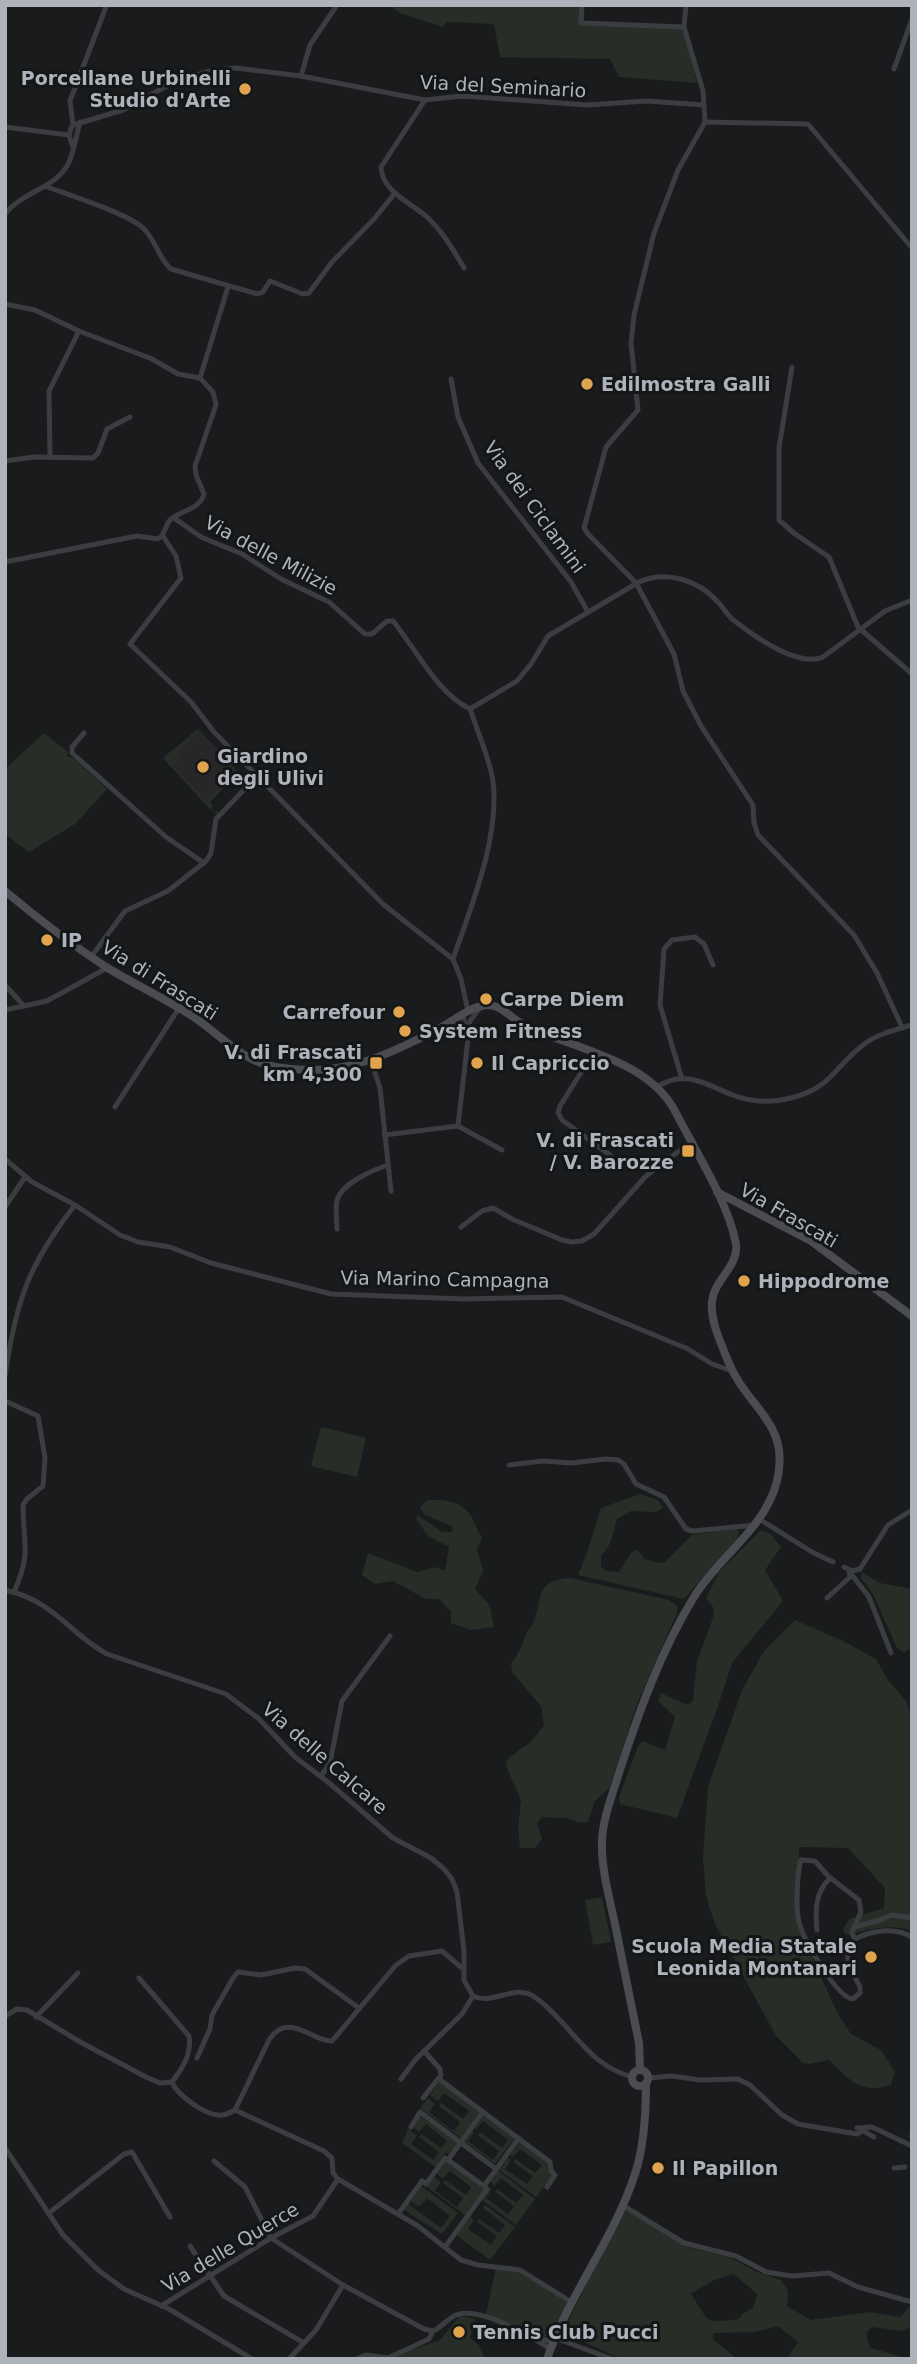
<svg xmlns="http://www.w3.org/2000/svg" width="917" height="2364" font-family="'DejaVu Sans',sans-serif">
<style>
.built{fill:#272729}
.green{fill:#272e27;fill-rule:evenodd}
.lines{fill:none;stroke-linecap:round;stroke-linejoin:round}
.street{stroke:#3c3d41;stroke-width:5}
.secondary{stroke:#4a4c51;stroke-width:8}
.poi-dot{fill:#e1a44e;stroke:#151617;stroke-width:2.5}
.labels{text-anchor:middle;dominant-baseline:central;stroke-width:6;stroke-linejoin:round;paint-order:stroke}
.poi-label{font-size:19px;font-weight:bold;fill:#aeb3bb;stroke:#151617;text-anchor:start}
.street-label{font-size:19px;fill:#aeb3bb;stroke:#151617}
</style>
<rect width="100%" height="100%" fill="#1a1b1c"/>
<path class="built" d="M198,729L231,762L238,773L207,805L163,758Z"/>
<g class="green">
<path d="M389,5H582L581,22L682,29L689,48L697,83L619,77L610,59L500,57L494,24L446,22L443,27L400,13Z"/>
<path d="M198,729L199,732L178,752L181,756L173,766L206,801L236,772L222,758L224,755L238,773L210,802L213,806L211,809L215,812L218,811L217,815L210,809L163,758Z"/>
<path d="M44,733L68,752L67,756L73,758L107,789L75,824L29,852L5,834V769Z"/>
<path d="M321,1427L366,1438L357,1477L311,1466Z"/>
<path d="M640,1494L658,1500L663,1508L656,1512L631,1511L617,1519C612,1534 613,1544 601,1556V1567L606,1571L619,1572L632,1552L638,1550L644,1559L660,1563L665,1562L692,1535L737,1529L739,1531L737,1539L684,1599L578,1575L587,1553L601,1508Z"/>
<path d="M427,1500C443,1500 457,1499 469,1513C474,1519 477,1531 482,1538L477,1549L483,1571L475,1589L490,1606L494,1627L471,1630L451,1623V1612L439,1599H426L393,1581L375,1584L362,1575L368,1553L417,1572L436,1567L445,1571L449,1547L428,1536L416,1519L418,1515L442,1532H452L453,1527L424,1514L420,1508Z"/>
<path d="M761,1530L771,1534L781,1547L765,1570L783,1601L732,1663L719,1703L677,1818L620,1804L619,1797L638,1746L642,1741L665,1750L675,1717L658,1701L661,1693L688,1705L693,1700L697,1661L714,1615L713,1607L706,1598L720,1571Z"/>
<path d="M862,1572L880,1583L912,1589V1648L904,1652L897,1648L873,1594L861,1578Z"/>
<path d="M570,1578L669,1600L678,1607L677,1613L637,1704L609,1788L595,1801L588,1822L580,1823L567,1818L542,1817L537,1824L542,1839L535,1848H520L518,1828L521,1800L506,1766L508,1758L531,1742L544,1725L541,1706L512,1672L511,1663C520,1652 521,1647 526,1634C527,1630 531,1628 532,1625C545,1601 531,1581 570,1578Z"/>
<path d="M795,1620L843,1641L876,1659L888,1680L907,1702L912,1721V1931C890,1923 869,1930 846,1935L843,1930L849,1919L884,1908L885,1888L848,1848L799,1847L797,1925L838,2014L851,2034L881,2050L895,2072L891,2085C859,2094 851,2081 829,2060L809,2064L803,2063L776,2036L715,1924L706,1896L703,1859L708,1787L742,1690L764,1651Z"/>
<path d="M602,1897L611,1942L593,1945L585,1900Z"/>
<path d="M439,2082L480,2112L461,2138L420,2108L428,2098L435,2104L429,2112L454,2131L460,2122L439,2106L441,2103L463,2119L469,2111L444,2093L438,2101L430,2095Z"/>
<path d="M484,2115L515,2138L495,2164L465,2142L472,2131L474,2133L468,2141L493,2160L499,2151L477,2135L480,2132L502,2148L508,2140L483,2121L476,2130L475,2128Z"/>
<path d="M420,2116L458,2142L450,2153H445L435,2167L402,2143L408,2129L417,2135L411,2144L433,2160L439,2152L419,2137L421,2134L441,2148L447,2141L426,2124L419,2132L414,2128Z"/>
<path d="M520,2142L548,2163L549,2171L553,2175L536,2197L499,2170L508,2158L511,2160L505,2169L527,2184L533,2176L513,2162L516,2159L535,2173L542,2165L520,2149L513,2157L510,2155Z"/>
<path d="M446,2161L484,2189L465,2215L427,2187L434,2177L441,2182L435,2191L457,2207L463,2198L443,2183L445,2180L466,2195L471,2187L450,2171L443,2179L437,2174Z"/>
<path d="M498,2171L535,2199L516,2225L482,2200L490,2188L492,2189L486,2198L508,2214L514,2206L495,2192L497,2189L516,2203L523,2195L501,2178L494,2186L492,2184L491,2181Z"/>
<path d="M421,2186L458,2213L442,2234L404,2210L408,2204L441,2228L450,2216L427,2198L419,2207L411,2201Z"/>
<path d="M485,2205L515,2227L490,2260L456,2235L470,2216L474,2220L468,2229L491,2245L497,2236L477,2222L479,2219L499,2233L505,2225L483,2208Z"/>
<path d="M623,2209L690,2248L729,2257L757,2272L781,2280L788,2291L787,2306L811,2320L870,2312L900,2317L912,2304V2326L903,2331L872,2327L867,2332V2339L871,2348L909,2359H787L798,2342L778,2326L755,2332L714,2333L713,2339L737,2359H621L571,2336L564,2330ZM734,2274L757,2294L753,2308L743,2313L739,2319C703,2323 711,2324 691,2294L714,2280Z"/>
<path d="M496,2268L518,2271L569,2303L549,2337L534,2335L486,2314Z"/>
<path d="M460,2316L476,2319L470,2338L478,2345L486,2359H385L440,2340Z"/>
</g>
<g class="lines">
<g class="street">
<path d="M582,5L581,23L684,27"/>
<path d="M686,5L684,27L703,91L705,122"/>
<path d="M894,69L912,19"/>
<path d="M301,76L310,45L337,5"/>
<path d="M425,100L381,167C382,192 412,203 428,218C443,232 454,251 464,268"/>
<path d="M705,122L678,170L654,233L634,315L631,343L638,410L606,447L584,528L588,534L636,583L674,654L683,691L701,726L753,805L754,823L758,835L854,935L877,973L902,1027"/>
<path d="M705,122L808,124L912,248"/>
<path d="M73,125L70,101L106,7"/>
<path d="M5,127L69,135"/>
<path d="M73,147C70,139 67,133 73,125L123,110L174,82L210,71L236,68L301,76L425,100L462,96L587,105L646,101L704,105"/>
<path d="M45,186C68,195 127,213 143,228C156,240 158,258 171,269L257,294L263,292L270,281L303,294L309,293L332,262L374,219L395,193"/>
<path d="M5,214C22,192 53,189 67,166C74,154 76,136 80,122"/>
<path d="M5,304L35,310L79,331L152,359L178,374L200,378"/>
<path d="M792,367L779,448V520L795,534L829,557L858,627L912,674"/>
<path d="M200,378L228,287"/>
<path d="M451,379L458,417L478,463L571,582L588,612"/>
<path d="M50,457L49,391L79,331"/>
<path d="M5,461L34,457L93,458L98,453L107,429L130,417"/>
<path d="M174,518L201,537L242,554L281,579L329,602L365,634H372L387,621H393C416,649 437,693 470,709"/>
<path d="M163,536L176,556L181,578L130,644L191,702L214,732L384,905L453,959L461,979L468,1011"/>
<path d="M5,562L137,536L158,539C166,534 164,527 170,520C180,510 200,510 204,494L196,475L195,466L216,405L213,392L200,378"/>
<path d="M84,733L72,747V753L166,837L204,863"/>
<path d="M91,957L125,911L168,891L206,861L211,853L216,819L258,775"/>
<path d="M453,959C471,907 500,837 493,781C489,757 478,733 470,709L517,681L531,664L548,636L639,582C667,570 698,580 718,602C724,608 728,617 736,622C755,637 799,668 823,657L885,611L912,600"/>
<path d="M5,985L24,1006"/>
<path d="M5,1010L47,1001L107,968"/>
<path d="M463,1015L467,1032"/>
<path d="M594,1052L560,1106L558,1113L562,1120L610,1155L618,1169"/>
<path d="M371,1061L380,1088L391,1191"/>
<path d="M682,1079L660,1005L664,949L672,940L695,937L704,944L713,965"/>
<path d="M657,1086C663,1084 670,1080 677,1079C696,1076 716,1089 733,1095C751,1102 772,1103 791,1098C833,1087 833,1068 863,1045C877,1034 895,1030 912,1025"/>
<path d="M115,1107L179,1008"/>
<path d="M458,1126L470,1021L480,1008"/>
<path d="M384,1135L458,1126L502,1150"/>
<path d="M5,1159L32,1182L75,1205L120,1235L138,1242L170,1247L211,1263L331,1294L464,1299L562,1297L688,1349L712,1364L732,1371"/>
<path d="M5,1207L25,1177"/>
<path d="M461,1227L482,1211L493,1208L512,1219L562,1240L572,1242L582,1241L594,1234L646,1176L691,1142"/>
<path d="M337,1229C337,1220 335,1209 337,1200C342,1183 373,1170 388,1165"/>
<path d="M5,1376C16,1301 28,1265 75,1205"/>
<path d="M5,1401L38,1416L45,1458L43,1486L27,1499L23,1505C23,1546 32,1551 14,1592"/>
<path d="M509,1465L543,1461L571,1463L606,1459L618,1460L624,1464L636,1484L664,1497L686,1529L693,1531L756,1525"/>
<path d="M759,1519L812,1552L833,1562"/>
<path d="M844,1567L852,1571L860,1569L888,1525L912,1510"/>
<path d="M849,1571L869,1597L891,1653"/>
<path d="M5,1590C55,1601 68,1633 107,1654L226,1694L258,1718L295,1757L328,1782L393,1838L431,1858L443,1868L452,1879L457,1892L464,1951V1980L473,1996C493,2006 515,1982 536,1998C571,2023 587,2066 633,2077"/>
<path d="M827,1598L850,1577L849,1571"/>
<path d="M321,1776L330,1763L342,1701L390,1636"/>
<path d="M854,1927L861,1912L859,1900L828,1876L815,1861L801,1860C797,1874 795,1912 800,1925C805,1942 837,1998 853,1999L860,1993V1987C852,1971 841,1956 853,1940C871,1930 894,1927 912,1937"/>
<path d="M817,1930C815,1910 815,1893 830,1878"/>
<path d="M855,1939L852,1933L854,1927L877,1921L892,1915L912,1918"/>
<path d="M139,1978L189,2036C192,2054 182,2069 172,2082"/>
<path d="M5,2016L17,2009L27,2010L82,2043L146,2077L160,2083L172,2082C177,2095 204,2114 218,2115C224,2116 230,2113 235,2110L324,2151L332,2158L333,2173L338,2179L418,2226L461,2260L478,2265L520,2270L573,2303"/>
<path d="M36,2017L78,1973"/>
<path d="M197,2058L210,2029L212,2015L233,1978L238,1972L261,1975L295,1968L305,1969L359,2008"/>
<path d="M648,2078L672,2076L700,2080L738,2079L750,2085L782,2115L798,2124L857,2134L862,2131"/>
<path d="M401,2079L416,2059L462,2014L473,1996"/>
<path d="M439,2079L550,2162L551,2171L555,2175L547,2187"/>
<path d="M423,2098L441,2075L440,2069L424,2051"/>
<path d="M235,2110L269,2040C288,2010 313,2042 332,2041L396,1965L409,1956L442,1951L463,1969"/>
<path d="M411,2127L420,2112L496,2169"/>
<path d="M857,2128L872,2127L912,2146"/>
<path d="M860,2129L874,2137"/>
<path d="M912,2134V2137"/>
<path d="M5,2148L63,2235L98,2270L124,2289L169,2309L252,2359"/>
<path d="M448,2160L484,2186"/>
<path d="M214,2161L245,2187L271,2238L343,2285L424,2329L433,2331"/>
<path d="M894,2168L905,2167"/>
<path d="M622,2205L684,2243L736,2256L766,2272L792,2276L829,2273L858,2287L912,2302"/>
<path d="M49,2213L124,2154L132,2152L170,2217"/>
<path d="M398,2214L422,2181L426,2184L445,2158L448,2160L483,2112"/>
<path d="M190,2246L224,2296L304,2343"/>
<path d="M445,2247L487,2189L484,2186L519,2138"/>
<path d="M161,2306L271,2238L313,2216L338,2179"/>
<path d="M433,2331C442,2327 447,2319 456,2315C481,2306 529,2336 551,2349"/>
<path d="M534,2337L554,2342"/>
<path d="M555,2338L612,2359"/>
<path d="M289,2359L316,2330L343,2285"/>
<path d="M356,2359L366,2355L388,2358L429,2339L433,2331"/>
</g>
<g class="secondary">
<path d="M5,891C37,918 71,944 106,967C134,984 164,998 192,1016C220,1034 241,1061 275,1067C339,1078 383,1058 438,1029C452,1022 469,1007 486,1005C502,1004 511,1019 524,1025C574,1049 650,1060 676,1113C695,1150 729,1204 736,1244C739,1266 714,1280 712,1301C710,1321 721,1343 728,1361C747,1409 791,1422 777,1481C765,1529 719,1556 694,1597C660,1652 637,1717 617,1779C611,1799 603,1819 602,1840C601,1870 610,1900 616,1929C624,1967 631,2005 639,2043L640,2070"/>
<path d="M717,1192L811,1241L912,1316"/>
<circle cx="640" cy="2078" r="8"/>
<path d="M547,2359C569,2294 614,2239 635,2174C644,2147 646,2112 646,2083"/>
</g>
</g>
<g class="poi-dot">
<circle cx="245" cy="89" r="7"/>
<circle cx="587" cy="384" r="7"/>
<circle cx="203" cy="767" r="7"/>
<circle cx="47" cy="940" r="7"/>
<circle cx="486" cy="999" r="7"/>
<circle cx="399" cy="1012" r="7"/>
<circle cx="405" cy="1031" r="7"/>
<rect x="369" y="1056" width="14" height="14" rx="3.5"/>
<circle cx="477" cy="1063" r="7"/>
<rect x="681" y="1144" width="14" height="14" rx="3.5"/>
<circle cx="744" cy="1281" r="7"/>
<circle cx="871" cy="1957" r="7"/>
<circle cx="658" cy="2168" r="7"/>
<circle cx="459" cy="2332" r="7"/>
</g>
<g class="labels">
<g class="poi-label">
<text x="231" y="78" text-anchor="end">Porcellane Urbinelli<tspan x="231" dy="22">Studio d'Arte</tspan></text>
<text x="601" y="384">Edilmostra Galli</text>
<text x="217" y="756">Giardino<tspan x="217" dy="22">degli Ulivi</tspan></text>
<text x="61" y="940">IP</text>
<text x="500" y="999">Carpe Diem</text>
<text x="385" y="1012" text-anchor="end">Carrefour</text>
<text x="419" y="1031">System Fitness</text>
<text x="362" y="1052" text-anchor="end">V. di Frascati<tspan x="362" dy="22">km 4,300</tspan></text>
<text x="491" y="1063">Il Capriccio</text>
<text x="674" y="1140" text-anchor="end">V. di Frascati<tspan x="674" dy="22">/ V. Barozze</tspan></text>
<text x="758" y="1281">Hippodrome</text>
<text x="857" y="1946" text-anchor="end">Scuola Media Statale<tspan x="857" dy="22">Leonida Montanari</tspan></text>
<text x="672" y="2168">Il Papillon</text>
<text x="473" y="2332">Tennis Club Pucci</text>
</g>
<g class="street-label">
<text transform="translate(503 86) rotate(3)">Via del Seminario</text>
<text transform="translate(535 507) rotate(54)">Via dei Ciclamini</text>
<text transform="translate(271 555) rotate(28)">Via delle Milizie</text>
<text transform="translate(160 980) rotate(32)">Via di Frascati</text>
<text transform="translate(789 1215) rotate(30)">Via Frascati</text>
<text transform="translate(445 1279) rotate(1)">Via Marino Campagna</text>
<text transform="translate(325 1758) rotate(41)">Via delle Calcare</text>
<text transform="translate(230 2247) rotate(-31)">Via delle Querce</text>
</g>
</g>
<rect width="917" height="2364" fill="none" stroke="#aeb3bb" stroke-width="14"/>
</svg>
